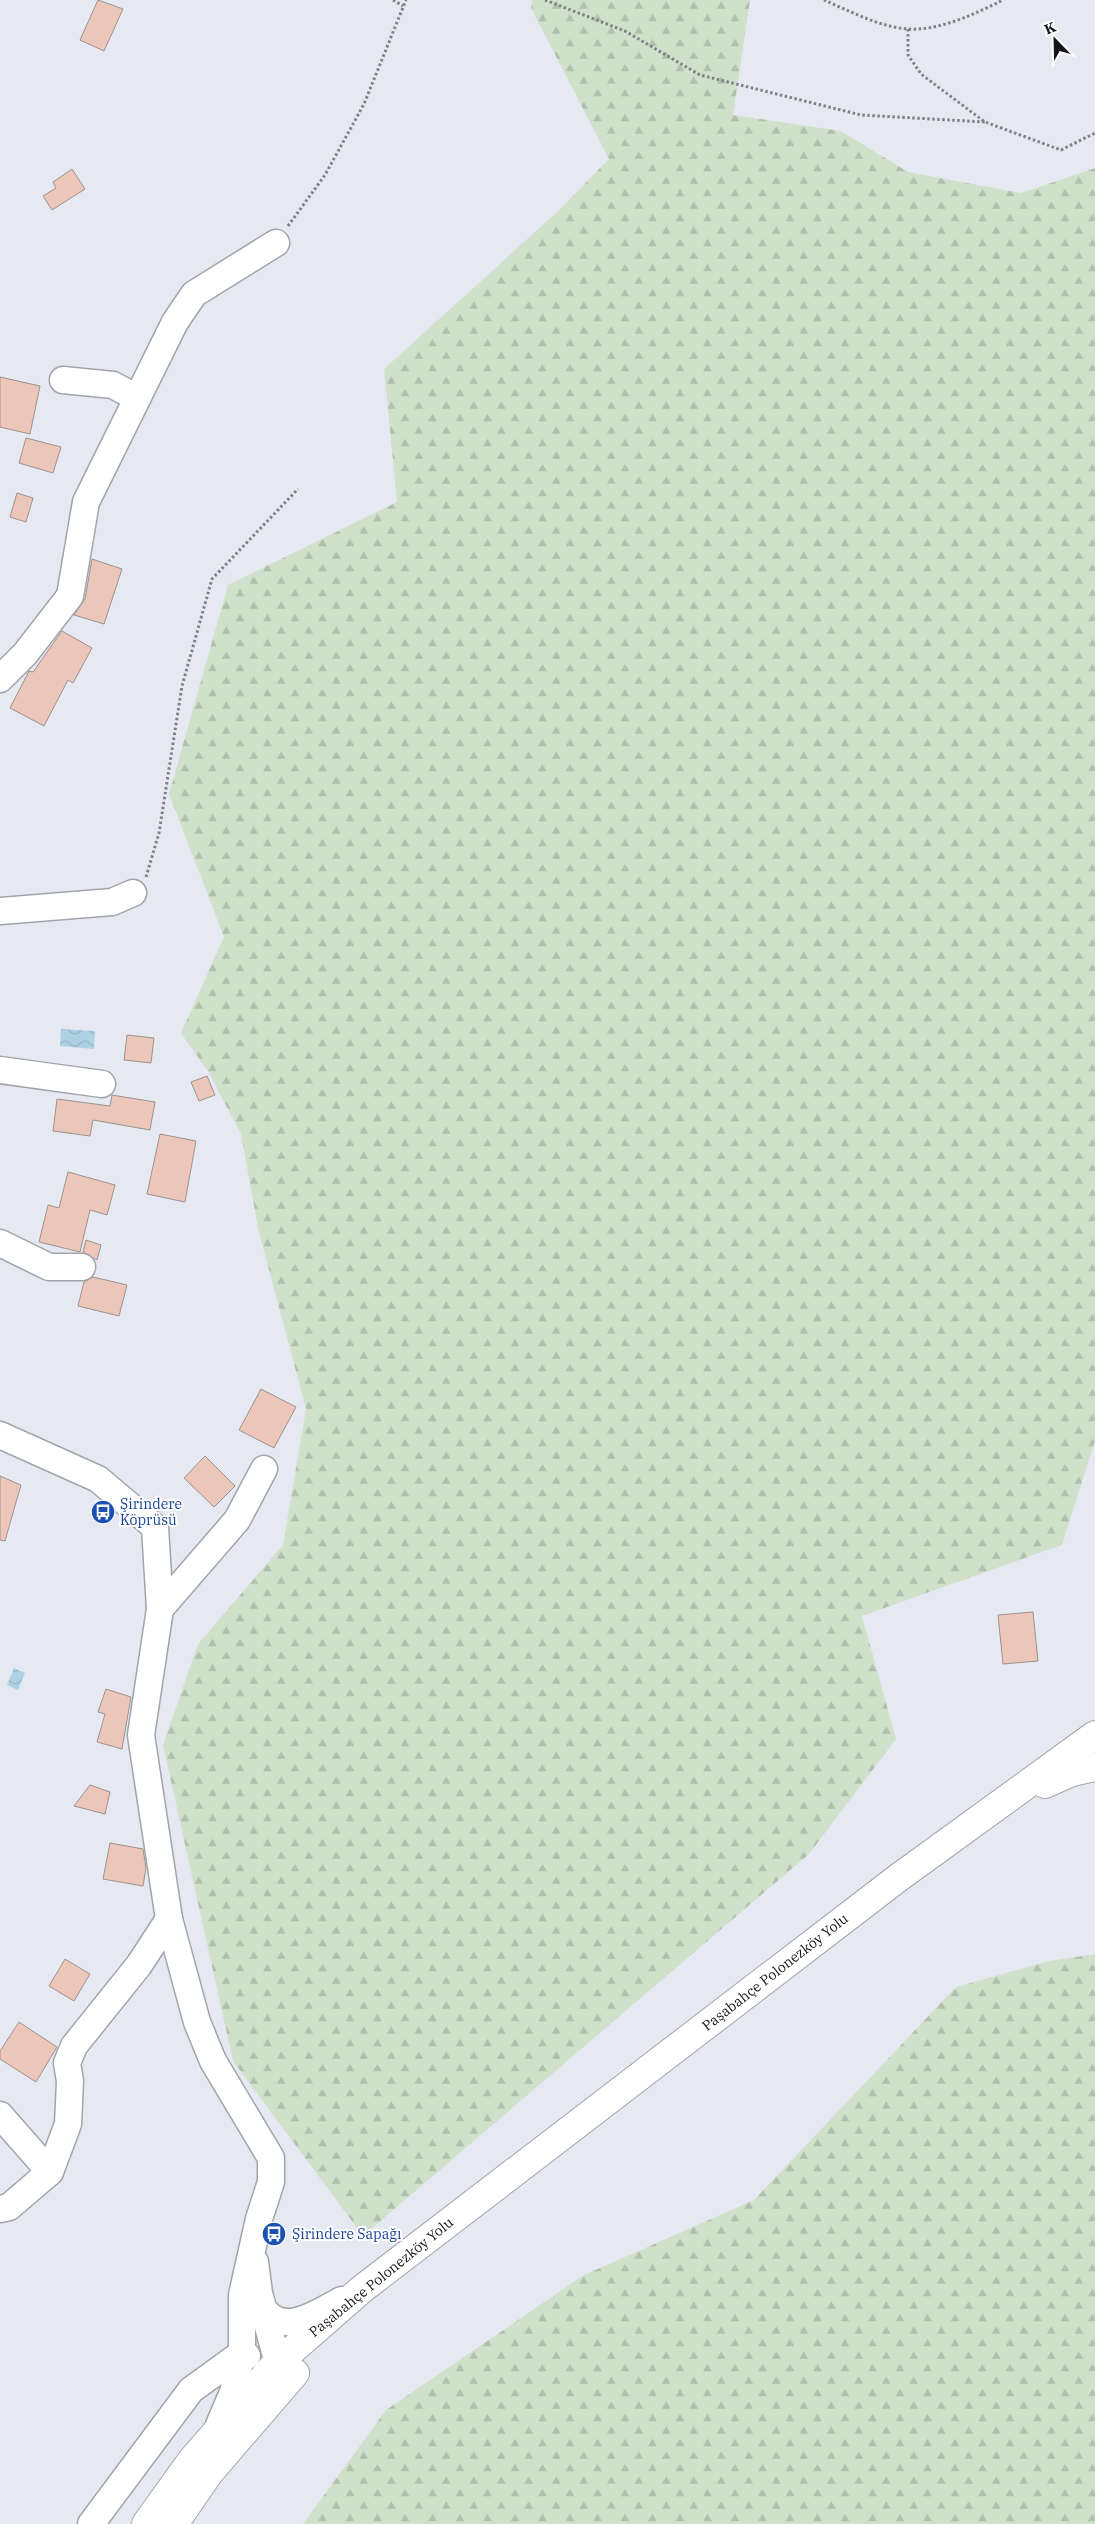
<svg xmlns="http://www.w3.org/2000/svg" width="1095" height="2524" font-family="'IBM Plex Serif',serif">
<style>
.forest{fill:url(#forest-firs)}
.water{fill:url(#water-waves)}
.building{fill:#ebc6b9;stroke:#9c9390}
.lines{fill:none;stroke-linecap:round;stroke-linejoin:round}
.minor-casing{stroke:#a2a4ac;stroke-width:29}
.major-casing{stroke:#a2a4ac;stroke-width:30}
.path{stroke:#7f8187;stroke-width:3;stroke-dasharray:2.5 2.5;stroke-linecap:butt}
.minor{stroke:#fff;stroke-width:26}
.major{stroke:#fff;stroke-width:28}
.labels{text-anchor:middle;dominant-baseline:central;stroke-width:4;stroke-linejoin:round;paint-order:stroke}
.transit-label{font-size:14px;fill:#164399;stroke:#fff;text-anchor:start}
.street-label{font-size:14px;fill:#151619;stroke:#fff}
</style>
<defs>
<pattern id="forest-firs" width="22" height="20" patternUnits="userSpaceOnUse" patternTransform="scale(1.25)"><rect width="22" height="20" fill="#cfe1ca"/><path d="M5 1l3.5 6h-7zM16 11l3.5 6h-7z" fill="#b1c0ad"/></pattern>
<pattern id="water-waves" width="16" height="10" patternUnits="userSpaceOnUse" patternTransform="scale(1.25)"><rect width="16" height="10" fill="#add3e3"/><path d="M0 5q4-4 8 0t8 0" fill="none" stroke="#94b4c2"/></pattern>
</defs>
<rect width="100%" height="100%" fill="#e7e9f2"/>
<g class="forest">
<path d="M532,0H750L733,115L841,131L908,172L1021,193L1095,168V1441L1062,1545L862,1616L896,1739L809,1854L363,2236L233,2061L163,1745L198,1644L283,1545L306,1409L258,1228L241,1134L209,1073L181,1033L224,937L169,794L228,585L397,502L384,369L557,212L609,159L531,8Z"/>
<path d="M1095,1954V2524H303L386,2410L584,2275L754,2200L956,1987L1049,1961Z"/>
</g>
<g class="water">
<path d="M61,1029L95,1031L94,1049L60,1046Z"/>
<path d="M14,1668L25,1673L18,1690L7,1685Z"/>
</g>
<g class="building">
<path d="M98,0L123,9L104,51L80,40Z"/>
<path d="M72,169L85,189L52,210L43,196L56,188L53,182Z"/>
<path d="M0,377L40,386L30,434L0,427Z"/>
<path d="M26,438L61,447L53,473L19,463Z"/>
<path d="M17,493L33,498L26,522L10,517Z"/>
<path d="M92,559L122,569L104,624L74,615L85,599Z"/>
<path d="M62,631L92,648L73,683L68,680L44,726L10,708L29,671L33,672Z"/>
<path d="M127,1035L154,1038L151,1063L124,1060Z"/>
<path d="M207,1076L215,1095L199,1101L191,1082Z"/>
<path d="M112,1095L155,1102L150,1130L93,1120L90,1136L53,1131L57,1099L110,1106Z"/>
<path d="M160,1134L196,1141L185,1202L147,1194Z"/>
<path d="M68,1172L115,1185L107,1215L90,1210L80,1252L39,1242L48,1205L59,1208Z"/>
<path d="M86,1240L101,1245L97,1260L83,1252Z"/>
<path d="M93,1277L127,1285L119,1316L78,1306L84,1282Z"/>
<path d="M261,1389L296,1407L274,1448L239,1430Z"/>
<path d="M205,1456L235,1486L214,1507L184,1478Z"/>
<path d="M0,1476L21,1485L5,1541L0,1540Z"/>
<path d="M1033,1612L1038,1661L1003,1664L998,1615Z"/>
<path d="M106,1689L131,1697L122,1749L97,1742L105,1714L98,1712Z"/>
<path d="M90,1785L110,1792L105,1814L74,1806Z"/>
<path d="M110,1843L143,1849L146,1868L143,1886L103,1879Z"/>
<path d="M65,1959L90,1974L74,2001L49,1986Z"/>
<path d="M19,2022L57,2047L36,2082L0,2059V2051Z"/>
</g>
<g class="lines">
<g class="minor-casing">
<g id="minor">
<path d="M63,380L113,385L137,398"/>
<path d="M0,679L25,654L70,596L86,502L175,322L194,294L276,243"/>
<path d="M0,911L112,902L133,893"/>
<path d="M0,1070L102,1084"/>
<path d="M0,1243L49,1267H82"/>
<path d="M0,1435L98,1479L155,1527L160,1609L141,1735L169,1919L197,2022L213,2061L271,2158V2182L259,2219L242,2295V2353L233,2392L219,2425"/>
<path d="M160,1609L237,1520L264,1469"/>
<path d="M0,2115L50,2172"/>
<path d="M0,2209L9,2207L50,2172L68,2124L70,2081L67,2063L74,2046L139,1965L169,1919"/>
<path d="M255,2262L259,2293L283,2382"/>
<path d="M266,2312C287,2336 320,2311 342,2300"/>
<path d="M91,2524L191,2390L242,2353L247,2356"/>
</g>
</g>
<g class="major-casing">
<g id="major">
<path d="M1045,1784L1072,1772L1095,1767"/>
<path d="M146,2524L192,2460L273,2367L362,2289L898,1878L1095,1735"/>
<path d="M174,2524L209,2473L295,2373"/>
</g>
</g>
<g class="path">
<path d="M393,0L403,6"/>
<path d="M545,0L625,31L700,75L861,115L985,122"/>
<path d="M824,0C849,11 880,27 908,29C939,31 975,14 1003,0"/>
<path d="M908,29V55L921,74L985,122L1061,150L1095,133"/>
<path d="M288,226L325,175L364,104L406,0"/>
<path d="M146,877L159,833L182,686L212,579L298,489"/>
</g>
<use href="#minor" class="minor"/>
<use href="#major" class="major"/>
</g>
<defs>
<g id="bus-disc" transform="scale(1.25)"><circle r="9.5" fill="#1a4fb4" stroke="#fff"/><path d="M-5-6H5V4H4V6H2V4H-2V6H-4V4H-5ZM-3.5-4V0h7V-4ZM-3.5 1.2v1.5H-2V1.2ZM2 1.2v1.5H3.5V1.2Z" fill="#fff"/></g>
</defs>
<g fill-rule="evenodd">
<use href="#bus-disc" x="103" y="1512"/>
<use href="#bus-disc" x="274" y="2234"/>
</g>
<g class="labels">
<g class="transit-label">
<text x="120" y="1504">Şirindere<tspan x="120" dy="16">Köprüsü</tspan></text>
<text x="292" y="2234">Şirindere Sapağı</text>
</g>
<g class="street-label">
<text transform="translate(775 1972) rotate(-38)">Paşabahçe Polonezköy Yolu</text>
<text transform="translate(381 2277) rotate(-39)">Paşabahçe Polonezköy Yolu</text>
</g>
</g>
<g transform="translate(1055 40) rotate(337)" stroke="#ffffff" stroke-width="4" paint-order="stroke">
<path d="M0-4L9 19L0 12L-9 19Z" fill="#151619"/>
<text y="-8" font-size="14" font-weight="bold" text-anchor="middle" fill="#151619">K</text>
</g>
</svg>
